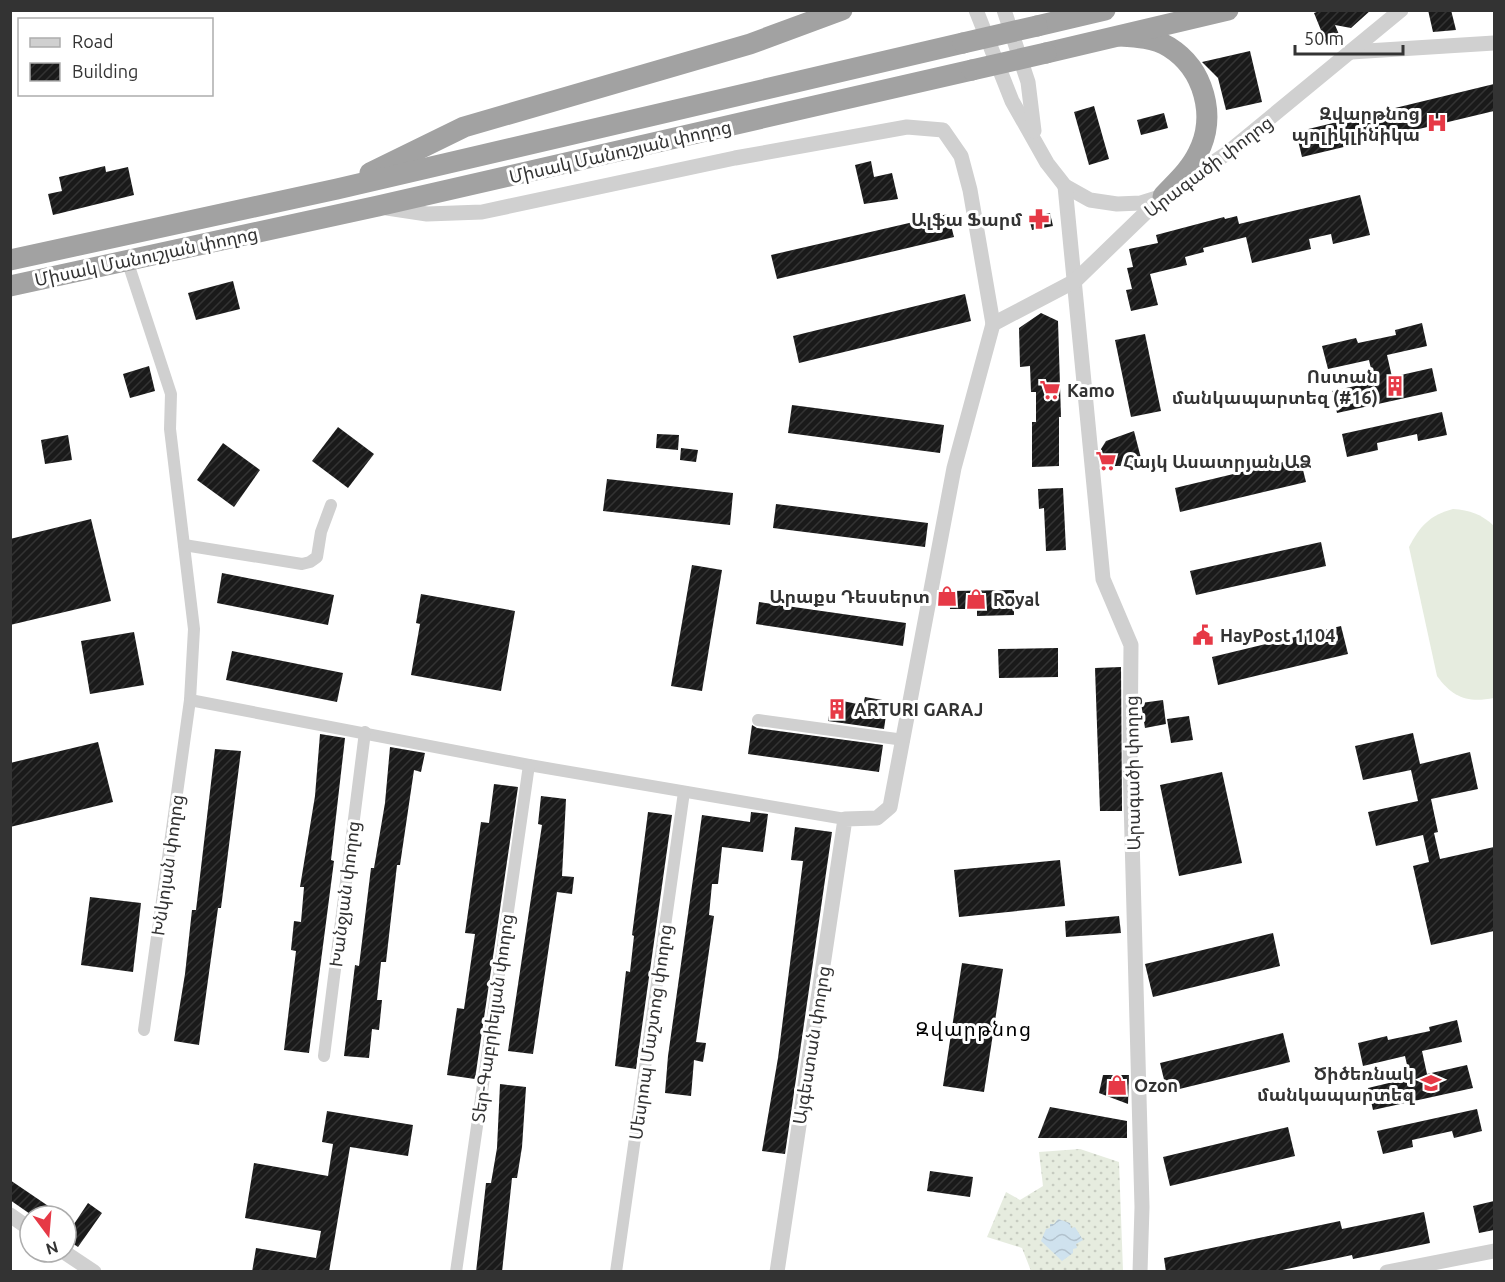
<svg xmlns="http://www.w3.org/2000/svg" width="1505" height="1282" font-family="Ubuntu,'Noto Sans Armenian',sans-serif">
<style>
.grass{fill:url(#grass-dots)}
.garden{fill:#e6ecdf}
.water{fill:url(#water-waves)}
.building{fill:url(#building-hatch)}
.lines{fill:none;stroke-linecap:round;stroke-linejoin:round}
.minor{stroke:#d0d0d0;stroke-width:12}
.tertiary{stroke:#d0d0d0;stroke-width:15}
.trunk{stroke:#a2a2a2;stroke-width:21}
.trunk-bridge{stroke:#a2a2a2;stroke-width:21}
.labels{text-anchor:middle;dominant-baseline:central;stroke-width:6;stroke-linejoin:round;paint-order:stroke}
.poi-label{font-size:18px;font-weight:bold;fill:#333;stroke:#fff;text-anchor:start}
.street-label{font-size:18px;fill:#333;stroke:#fff}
.neighbourhood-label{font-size:20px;letter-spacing:1.5px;fill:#000;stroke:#fff}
</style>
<defs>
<pattern id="grass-dots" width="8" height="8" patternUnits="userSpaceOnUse" patternTransform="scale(1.5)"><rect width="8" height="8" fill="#e6ecdf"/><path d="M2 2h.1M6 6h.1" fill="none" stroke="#c6cbc0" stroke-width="1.8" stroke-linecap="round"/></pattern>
<pattern id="water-waves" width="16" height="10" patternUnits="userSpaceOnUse" patternTransform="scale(1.5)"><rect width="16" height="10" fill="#cfe2ee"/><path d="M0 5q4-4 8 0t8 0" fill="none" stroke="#b2c2cd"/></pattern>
<pattern id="building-hatch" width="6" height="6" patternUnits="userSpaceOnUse" patternTransform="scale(1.5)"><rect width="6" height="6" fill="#1a1a1a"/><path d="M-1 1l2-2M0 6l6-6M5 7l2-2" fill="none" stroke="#333"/></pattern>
</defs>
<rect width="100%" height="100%" fill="#fff"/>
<path class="grass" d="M1080,1149L1119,1162L1123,1271H1031L1022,1248L987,1237L1006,1192L1020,1200L1043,1186L1039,1152Z"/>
<path class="garden" d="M1453,509C1470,510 1481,514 1494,526V698C1468,703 1453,698 1437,676L1409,547C1420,526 1430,515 1453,509Z"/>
<path class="water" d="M1058,1219L1070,1223L1071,1228L1075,1227L1083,1240L1076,1244L1077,1248L1073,1249V1253L1062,1261L1041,1241L1046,1229L1050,1228V1224H1054Z"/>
<g class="building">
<path d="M1322,10H1371L1351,28L1335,25L1341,39L1327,45L1314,13Z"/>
<path d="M1428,10H1451L1456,30L1433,32Z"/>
<path d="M1250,51L1262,102L1226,110L1218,78L1202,62Z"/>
<path d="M1494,84V111L1302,157L1296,132Z"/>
<path d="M1094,106L1109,159L1089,165L1074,112Z"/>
<path d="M1164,113L1168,128L1141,135L1137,120Z"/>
<path d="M871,161L874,177L892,173L898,199L864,204L855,165Z"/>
<path d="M105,166L106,172L128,167L134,195L53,215L48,194L62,191L59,177Z"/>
<path d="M1360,195L1370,235L1333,244L1331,234L1309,239L1311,249L1252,263L1246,237L1203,248L1204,252L1185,257L1187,265L1150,274L1158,305L1131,311L1126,290L1132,289L1127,268L1133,267L1129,249L1158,243L1156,235L1224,217L1225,219L1237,216L1239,224Z"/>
<path d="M1050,213L1053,226L1032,230L1029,218Z"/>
<path d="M948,214L954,237L777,279L771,255Z"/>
<path d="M233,281L240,309L196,320L188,293Z"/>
<path d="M965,294L971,321L799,363L793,336Z"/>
<path d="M1041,313L1058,321L1061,417H1059V466L1032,467V422H1036V392H1031L1030,366L1020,367L1019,328Z"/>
<path d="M1422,323L1427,346L1387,355L1392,377L1432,368L1437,391L1337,413L1332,391L1374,382L1369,360L1328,369L1322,346L1356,338L1358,343L1396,335L1395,330Z"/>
<path d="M1145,334L1161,411L1131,417L1115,340Z"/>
<path d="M149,366L155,391L130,398L123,374Z"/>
<path d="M792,405L944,425L940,453L788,433Z"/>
<path d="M1442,412L1447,435L1418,441L1417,434L1377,443L1378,450L1347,457L1342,434Z"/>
<path d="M338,427L374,454L348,488L312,461Z"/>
<path d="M1134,431L1143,466H1106L1101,449L1106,441Z"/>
<path d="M657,434L679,435L678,450L656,448Z"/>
<path d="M68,435L72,460L45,464L41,440Z"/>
<path d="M223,443L260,470L234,507L197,480Z"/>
<path d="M681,448L698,450L696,462L680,460Z"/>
<path d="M1300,458L1306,482L1180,512L1175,488Z"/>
<path d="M607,479L733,493L730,525L603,511Z"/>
<path d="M1063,488L1066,550L1046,551L1044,508L1039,509L1038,489Z"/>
<path d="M776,504L928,523L925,547L773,528Z"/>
<path d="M91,519L111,601L10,625V539Z"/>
<path d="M1321,542L1326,566L1196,595L1190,571Z"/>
<path d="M692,565L722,570L702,691L671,686Z"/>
<path d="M222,573L334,595L328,625L217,603Z"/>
<path d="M1014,590V615L977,616V609H950L949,591Z"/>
<path d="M421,594L515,611L501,691L411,675L420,624L416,623Z"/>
<path d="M759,602L906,623L903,646L756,624Z"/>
<path d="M1341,626L1348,654L1218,685L1212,657Z"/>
<path d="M134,632L144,685L90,694L81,641Z"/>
<path d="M1058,648V677L999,678L998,649Z"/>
<path d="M232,651L343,673L337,702L226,680Z"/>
<path d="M1121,667L1122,811H1100L1095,668Z"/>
<path d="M865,697L888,701L884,729L828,721L832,699L863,705Z"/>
<path d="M1163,700L1166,724L1145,728L1141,703Z"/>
<path d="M1189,716L1193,740L1171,743L1167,719Z"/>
<path d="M752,725L757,728L883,745L879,772L748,754Z"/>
<path d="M1413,733L1420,764L1470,752L1478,789L1431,799L1438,832L1434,833L1440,859L1494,847V931L1431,945L1413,866L1429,862L1423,835L1376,846L1368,812L1418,801L1411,770L1363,780L1355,746Z"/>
<path d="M320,734L345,738L331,860L334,861L309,1053L284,1050L296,951L291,950L294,921L301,922L304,887H300L315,796Z"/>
<path d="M98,742L113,802L10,827V763Z"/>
<path d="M390,747L425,753L421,772L414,770L400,865H397L386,962H381L377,1000H382L379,1030L372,1029L369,1058L344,1056L355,965L359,966L371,868H374L385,803Z"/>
<path d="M215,749L241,751L221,908H218L199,1045L174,1041L185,974L192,910H196Z"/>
<path d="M1222,772L1242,863L1179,876L1160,785Z"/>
<path d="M494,784L518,787L475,1079L447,1075L457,1008L464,1009L475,934L465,933L481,822L489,823Z"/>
<path d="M541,796L566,799L562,876L574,877L572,894L557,892L533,1054L508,1051L542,825L538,824Z"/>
<path d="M648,812L672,815L636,1069L615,1066L626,971L630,972L634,936L632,935Z"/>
<path d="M751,812L768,814L763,852L722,847L718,884H712L709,915L714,916L696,1042L706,1043L703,1062L694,1060L691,1096L665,1093L668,1056L702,815L750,822Z"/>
<path d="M795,827L832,832L785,1154L762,1151L778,1058L803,861L791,860Z"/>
<path d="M1060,860L1065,906L959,917L954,870Z"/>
<path d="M90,897L141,903L133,972L81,965Z"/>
<path d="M1119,916L1121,933L1066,937L1065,921Z"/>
<path d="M1273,933L1280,966L1153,997L1145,964Z"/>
<path d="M962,963L1003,969L984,1092L943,1086Z"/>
<path d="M1457,1020L1462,1042L1422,1051L1427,1074L1467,1065L1473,1088L1373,1110L1368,1088L1410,1078L1405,1056L1363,1066L1358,1043L1387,1036L1388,1040L1430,1031L1429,1027Z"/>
<path d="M1283,1033L1290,1062L1167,1092L1160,1063Z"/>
<path d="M1103,1075H1129L1128,1104L1099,1093Z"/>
<path d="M500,1084L526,1087L522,1147L517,1178H512L502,1272H476L486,1183H491L497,1148Z"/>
<path d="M1050,1107L1127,1121V1138H1038Z"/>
<path d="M1477,1109L1482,1131L1454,1138L1452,1131L1412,1140L1413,1147L1383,1154L1377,1131Z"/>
<path d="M327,1111L413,1125L408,1156L350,1147L329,1272H252L256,1248L316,1258L321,1231L245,1218L254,1163L328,1176L333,1144L322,1142Z"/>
<path d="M1288,1127L1295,1156L1170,1186L1163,1157Z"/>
<path d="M930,1171L973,1177L970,1197L927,1191Z"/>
<path d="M10,1180L63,1216H33L10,1200Z"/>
<path d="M1494,1201V1230L1479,1233L1473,1206Z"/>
<path d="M88,1203L102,1213L78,1247L66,1239V1218L74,1224Z"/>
<path d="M1424,1212L1430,1243L1353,1259L1352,1255L1273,1272H1166L1164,1258L1340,1221L1342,1229Z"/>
</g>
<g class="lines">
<g class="minor">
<path d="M127,260L171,394L170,429L194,629L190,700L144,1030"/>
<path d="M184,545L302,564L310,562L317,557L321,532L331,505"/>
<path d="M190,700L529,765L845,819"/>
<path d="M758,720L904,740"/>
<path d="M324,1056L365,732"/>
<path d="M456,1272L529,765"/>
<path d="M616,1272L684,792"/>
</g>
<g class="tertiary">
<path d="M976,10L1012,101L1047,163L1065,186L1090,200L1117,204L1141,203L1157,198"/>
<path d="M1004,10L1028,82L1034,131"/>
<path d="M1351,52L1494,43"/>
<path d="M1065,186L1103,579L1131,645L1130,763L1142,1207L1140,1272"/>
<path d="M387,208L427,214L482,212L735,158L907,127L943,130L961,156L970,190L993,324"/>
<path d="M10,1215L30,1229"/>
<path d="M64,1252L94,1272"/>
<path d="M777,1272L845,819L877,818L890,807L954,468L993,324L1075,281L1163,196L1226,154L1401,10"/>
<path d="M1387,1272L1494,1251"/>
</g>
<g class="trunk">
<path d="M1037,26L1105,10"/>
<path d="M1120,36C1137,37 1154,38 1169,47C1204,69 1217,116 1198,153C1190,170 1175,183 1163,196"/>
<path d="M1046,53L1228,10"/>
<path d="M370,173L464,127L750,44L842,10"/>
<path d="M10,260L337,189L963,43"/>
<path d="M10,286L378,206L972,70"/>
</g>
<g class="trunk-bridge">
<path d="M963,43L1037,26"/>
<path d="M972,70L1046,53"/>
</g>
</g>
<defs>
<g id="hospital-bare" transform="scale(1.62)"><path d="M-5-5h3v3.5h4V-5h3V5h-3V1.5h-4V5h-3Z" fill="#e63946" stroke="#fff" stroke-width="2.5" paint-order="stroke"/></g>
<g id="pharmacy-bare" transform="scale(1.62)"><path d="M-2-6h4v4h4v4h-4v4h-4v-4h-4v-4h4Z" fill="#e63946" stroke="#fff" stroke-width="2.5" paint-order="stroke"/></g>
<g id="building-bare" transform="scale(1.62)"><path d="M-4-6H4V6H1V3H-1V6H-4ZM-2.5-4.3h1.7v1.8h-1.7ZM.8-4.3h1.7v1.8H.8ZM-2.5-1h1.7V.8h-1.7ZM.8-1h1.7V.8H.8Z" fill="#e63946" stroke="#fff" stroke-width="2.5" paint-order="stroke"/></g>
<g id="supermarket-bare" transform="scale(1.62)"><path d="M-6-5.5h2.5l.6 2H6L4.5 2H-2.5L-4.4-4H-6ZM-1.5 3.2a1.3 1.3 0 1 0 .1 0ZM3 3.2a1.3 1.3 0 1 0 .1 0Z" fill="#e63946" stroke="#fff" stroke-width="2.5" paint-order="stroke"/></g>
<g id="shop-bare" transform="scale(1.62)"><path d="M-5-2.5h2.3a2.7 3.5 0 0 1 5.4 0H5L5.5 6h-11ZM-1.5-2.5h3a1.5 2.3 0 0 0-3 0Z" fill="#e63946" stroke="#fff" stroke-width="2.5" paint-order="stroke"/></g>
<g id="civic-bare" transform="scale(1.62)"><path d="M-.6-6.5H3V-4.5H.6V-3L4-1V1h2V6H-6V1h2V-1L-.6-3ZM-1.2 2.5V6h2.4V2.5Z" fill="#e63946" stroke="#fff" stroke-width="2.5" paint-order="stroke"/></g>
<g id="school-bare" transform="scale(1.62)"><path d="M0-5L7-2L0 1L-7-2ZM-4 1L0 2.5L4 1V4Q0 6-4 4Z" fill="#e63946" stroke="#fff" stroke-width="2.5" paint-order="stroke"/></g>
</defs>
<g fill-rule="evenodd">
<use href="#hospital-bare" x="1437" y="123"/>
<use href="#pharmacy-bare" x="1039" y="219"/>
<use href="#building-bare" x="1395" y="386"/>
<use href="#supermarket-bare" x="1050" y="390"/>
<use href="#supermarket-bare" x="1106" y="461"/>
<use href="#shop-bare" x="947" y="596"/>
<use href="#shop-bare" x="976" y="599"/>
<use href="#civic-bare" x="1203" y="635"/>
<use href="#building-bare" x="837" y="709"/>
<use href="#school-bare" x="1431" y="1083"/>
<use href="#shop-bare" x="1117" y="1085"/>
</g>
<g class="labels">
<g class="poi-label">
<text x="1420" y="113" text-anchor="end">Զվարթնոց<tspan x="1420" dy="21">պոլիկլինիկա</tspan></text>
<text x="1022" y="219" text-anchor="end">Ալֆա Ֆարմ</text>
<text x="1378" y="376" text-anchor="end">Ոստան<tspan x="1378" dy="21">մանկապարտեզ (#16)</tspan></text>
<text x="1067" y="390">Kamo</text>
<text x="1123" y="461">Հայկ Ասատրյան ԱՁ</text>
<text x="930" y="596" text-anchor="end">Արաքս Դեսսերտ</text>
<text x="993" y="599">Royal</text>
<text x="1220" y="635">HayPost 1104</text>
<text x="854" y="709">ARTURI GARAJ</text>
<text x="1414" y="1073" text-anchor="end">Ծիծեռնակ<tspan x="1414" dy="21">մանկապարտեզ</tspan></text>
<text x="1134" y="1085">Ozon</text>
</g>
<g class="street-label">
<text transform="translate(620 151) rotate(-13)">Միսակ Մանուշյան փողոց</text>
<text transform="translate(1208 166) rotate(-37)">Արագածի փողոց</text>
<text transform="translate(146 256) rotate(-12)">Միսակ Մանուշյան փողոց</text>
<text transform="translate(1132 773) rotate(-91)">Արագածի փողոց</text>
<text transform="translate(167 865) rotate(-82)">Խնկոյան փողոց</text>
<text transform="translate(344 894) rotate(-83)">Խանջյան փողոց</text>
<text transform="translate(492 1018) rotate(-82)">Տեր-Գաբրիելյան փողոց</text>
<text transform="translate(650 1032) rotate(-82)">Մեսրոպ Մաշտոց փողոց</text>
<text transform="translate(811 1045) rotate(-81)">Այգեստան փողոց</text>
</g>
<g class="neighbourhood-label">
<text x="974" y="1028">Զվարթնոց</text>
</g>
</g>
<rect width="1505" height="1282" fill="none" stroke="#333333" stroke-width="24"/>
<rect x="18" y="18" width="195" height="78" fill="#ffffff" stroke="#adadad" stroke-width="1.5"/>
<rect x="30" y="38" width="30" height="9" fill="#d0d0d0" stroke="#adadad" stroke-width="1.5"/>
<text x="72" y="48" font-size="18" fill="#333333">Road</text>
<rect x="30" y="63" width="30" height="18" fill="url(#building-hatch)" stroke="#adadad" stroke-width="1.5"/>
<text x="72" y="78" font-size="18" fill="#333333">Building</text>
<g transform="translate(48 1234) rotate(164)"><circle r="28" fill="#ffffff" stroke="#adadad" stroke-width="1.5"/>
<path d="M0-4.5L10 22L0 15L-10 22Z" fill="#e63946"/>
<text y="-9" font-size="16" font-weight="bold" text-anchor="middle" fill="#333333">N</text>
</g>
<path d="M1295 45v9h108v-9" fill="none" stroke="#333333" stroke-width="3"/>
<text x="1304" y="45" font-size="18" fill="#333333" stroke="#ffffff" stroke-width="4.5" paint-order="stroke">50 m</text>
</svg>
